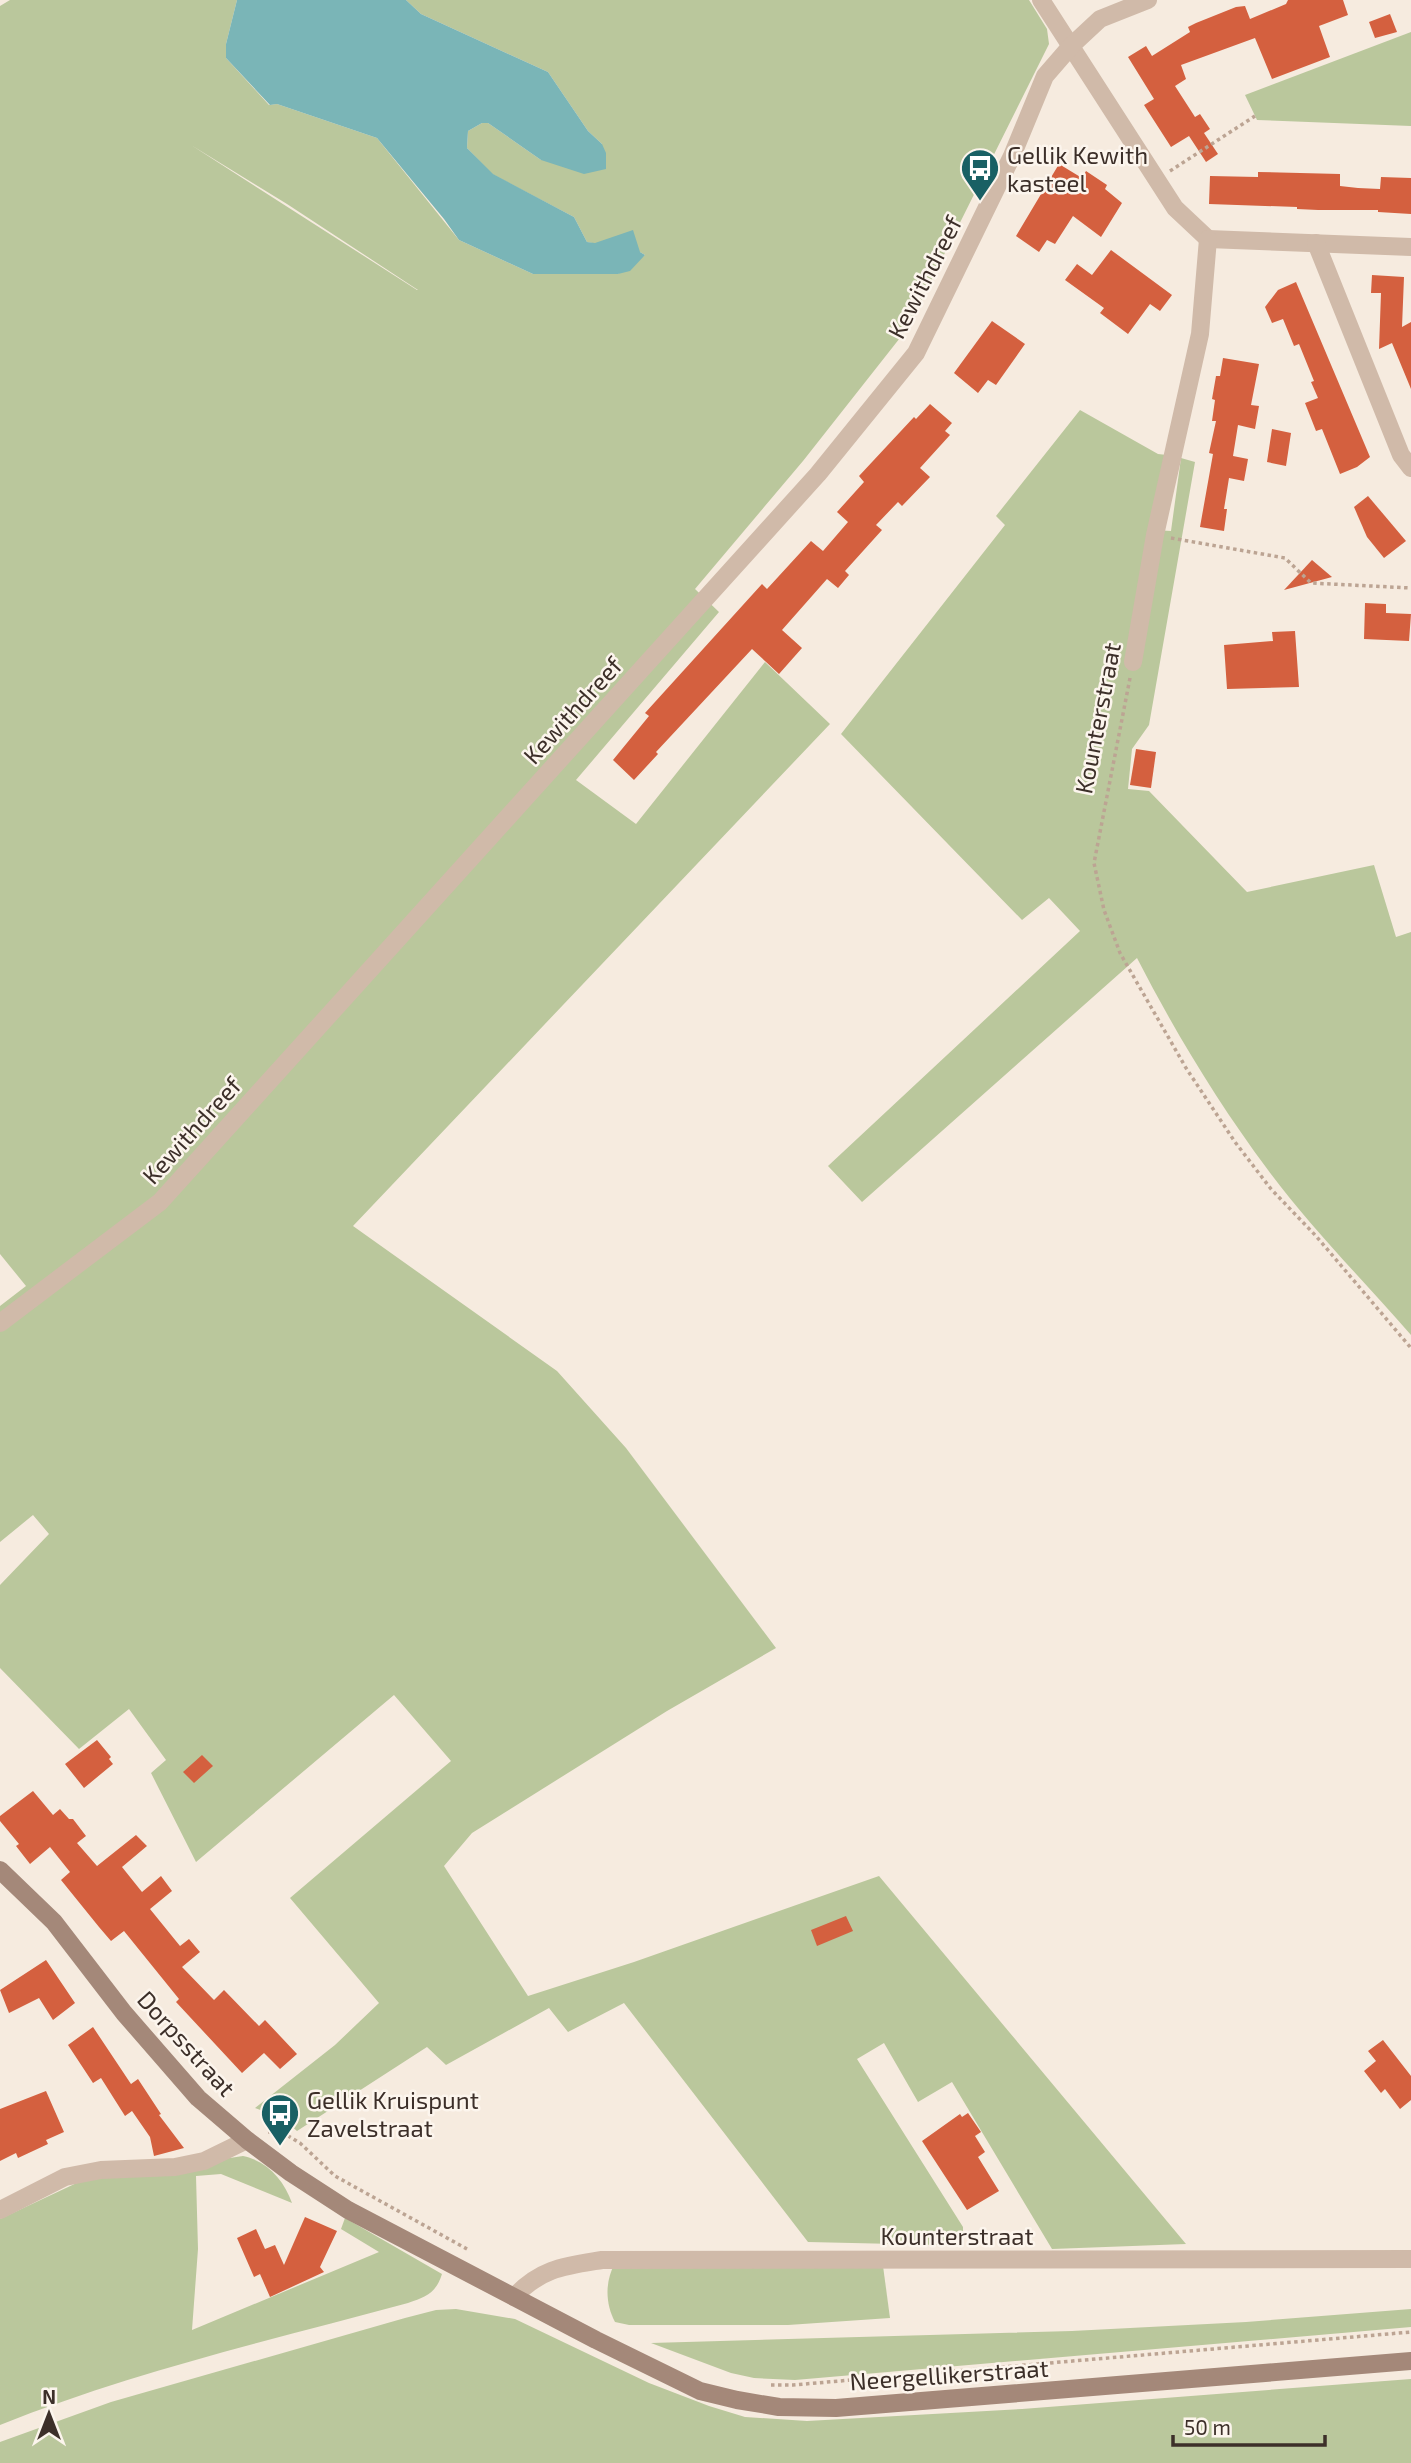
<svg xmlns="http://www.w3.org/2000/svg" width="1411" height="2463" font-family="'Exo 2',sans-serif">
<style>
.green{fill:#bac79c;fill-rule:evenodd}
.water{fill:#7ab5b7}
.building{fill:#d4603f}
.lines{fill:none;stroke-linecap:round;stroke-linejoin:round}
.path{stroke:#bca493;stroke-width:3.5;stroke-dasharray:3.5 3.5;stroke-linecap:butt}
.street{stroke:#d0baa9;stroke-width:18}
.secondary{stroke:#a48879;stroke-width:18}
.labels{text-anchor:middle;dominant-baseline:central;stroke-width:5;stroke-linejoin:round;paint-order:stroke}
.poi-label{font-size:24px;fill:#3c2f29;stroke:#fcf5ed;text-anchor:start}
.street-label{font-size:24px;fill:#3c2f29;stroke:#fcf5ed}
</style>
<rect width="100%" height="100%" fill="#f6ebdf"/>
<g class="green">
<path d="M10,0H237L226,44V58L269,105L277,104L377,138L459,240L533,274H618L645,255L640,252L587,242L574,217L492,174L467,148L468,131L482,123H488L541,160L602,144L588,131L548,72L421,14L406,0H1029L1047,29L1049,44L907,329L803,461L695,589L719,612L576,780L636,824L765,662L830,724L353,1226L557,1371L626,1448L776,1648L667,1711L472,1833L444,1866L528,1996L634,1962L879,1876L1186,2244L1052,2249L952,2082L918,2102L884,2043L857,2059L963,2227V2237L957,2244L940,2245L808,2242L624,2003L568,2032L549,2008L446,2065L427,2047L297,2131L282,2118L255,2108L335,2045L379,2003L290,1898L451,1761L394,1695L196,1862L151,1773L166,1760L129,1709L79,1749L0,1668V1585L49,1534L33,1515L0,1542V1306L26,1286L0,1254V6ZM191,145L287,204L418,290H417Z"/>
<path d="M1411,32V126L1257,120L1245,95Z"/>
<path d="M1080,410L1158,454L1167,455L1154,530L1171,531L1181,458L1195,462L1149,725L1132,749L1128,789L1149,791L1247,892L1374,865L1396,937L1411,932V1335C1364,1281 1311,1228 1268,1170C1218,1103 1175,1032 1137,958L862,1202L828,1166L1080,931L1049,898L1022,920L841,734L1005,525L996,516Z"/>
<path d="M243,2156C267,2161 284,2180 292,2203L221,2174L196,2176L198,2249L192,2330L379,2252L341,2229L345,2218L442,2274C436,2293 426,2297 408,2303C271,2340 132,2372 0,2425V2219L83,2180Z"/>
<path d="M615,2263L883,2266L890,2318L788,2325H629L615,2322C605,2303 605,2281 615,2263Z"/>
<path d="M456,2309L515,2319L649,2383L709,2406L745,2417L807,2421L1022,2409L1411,2379V2463H0V2442L111,2402L405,2318L436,2310Z"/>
<path d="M1411,2309V2327L795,2380L754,2378L731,2373L651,2343L1072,2331L1246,2322Z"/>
</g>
<path class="water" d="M237,0H406L421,14L548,72L588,131L602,144L606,153V169L584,174L541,160L488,123H482L468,131L467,148L493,174L574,217L587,242L595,243L633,230L640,252L645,255L630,271L618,274H533L459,240L444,219L377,138L277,104L270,105L226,58V44Z"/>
<g class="building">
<path d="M1288,0H1343L1348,15L1319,26L1330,57L1272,79L1255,38L1181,65L1186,79L1175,86L1195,117L1200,114L1210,129L1204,133L1218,154L1206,162L1189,136L1171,147L1144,105L1154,99L1128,57L1146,46L1152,56L1190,32L1188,27L1196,23L1236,7L1245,6L1250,19L1286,4Z"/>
<path d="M1390,14L1397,32L1375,38L1369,22Z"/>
<path d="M1059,164L1082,178L1086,171L1107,185L1105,189L1122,203L1101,237L1073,216L1055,244L1047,240L1039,252L1016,236Z"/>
<path d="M1258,172L1340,174V186L1358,188L1380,189L1381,177L1411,178V214L1378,212V210H1318L1297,209V207L1209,204L1210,176L1258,177Z"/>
<path d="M1111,250L1172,295L1160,311L1150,304L1128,334L1100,313L1104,308L1065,280L1077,264L1092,275Z"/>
<path d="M1372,275L1404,277L1402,327L1411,322V389L1392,343L1379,349L1381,293H1371Z"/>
<path d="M1296,282L1370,457L1357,467L1340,474L1322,429L1316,431L1305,403L1318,398L1311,382L1314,381L1299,344L1294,346L1283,319L1272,323L1265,307L1278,290Z"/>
<path d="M992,321L1025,344L996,385L988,380L978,393L954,373Z"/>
<path d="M1223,358L1259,364L1251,405L1259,406L1255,429L1238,425L1233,456L1248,459L1244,481L1229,478L1224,509H1227L1224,531L1200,527L1213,454L1209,453L1216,421H1212L1215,400L1212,399L1216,376H1220Z"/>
<path d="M930,404L952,423L945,431L950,435L920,468L930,477L902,506L898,502L876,525L882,530L845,571L849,575L838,588L827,579L782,630L802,648L779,674L752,649L656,752L658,754L634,780L613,760L649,716L645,713L762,584L767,589L811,541L823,551L848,522L837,512L864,482L859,476L914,417L916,419Z"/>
<path d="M1272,429L1291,433L1286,466L1267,462Z"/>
<path d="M1368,496L1406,541L1384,558L1367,537L1354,507Z"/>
<path d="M1312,560L1332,577L1284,590Z"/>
<path d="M1365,603L1386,604V613L1411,614L1409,641L1364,639Z"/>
<path d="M1295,631L1299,687L1227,689L1224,645L1273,641L1272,632Z"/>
<path d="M1136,749L1156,752L1151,788L1130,785Z"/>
<path d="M97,1740L111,1757L109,1759L113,1764L84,1788L65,1764Z"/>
<path d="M202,1755L213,1766L194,1783L183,1772Z"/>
<path d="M33,1791L53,1815L60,1809L69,1819H73L86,1836L77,1843L97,1866L136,1835L147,1846L122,1867L142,1892L161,1876L172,1891L150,1909L180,1946L189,1939L200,1952L182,1967L214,2000L224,1990L259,2026L265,2020L297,2054L280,2069L264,2053L242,2073L176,2002L179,1999L124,1931L111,1941L99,1927L61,1880L70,1872L50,1847L30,1864L16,1846L19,1844L0,1821V1816Z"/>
<path d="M846,1916L853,1931L817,1946L811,1930Z"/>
<path d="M46,1960L75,2003L53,2020L39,1998L9,2013L0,1990Z"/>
<path d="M93,2027L131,2084L138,2079L161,2114L159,2115L184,2148L154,2156L150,2137L132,2111L125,2116L101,2078L93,2083L68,2045Z"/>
<path d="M1383,2040L1411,2076V2100L1400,2109L1385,2089L1381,2093L1364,2071L1376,2061L1368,2051Z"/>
<path d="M46,2091L64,2132L46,2140L48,2144L18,2158L16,2153L0,2161V2109Z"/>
<path d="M968,2113L981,2132L975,2136L985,2152L978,2157L999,2191L967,2210L922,2141L960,2114L962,2117Z"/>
<path d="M305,2217L337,2231L320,2267L324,2272L270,2297L260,2274L254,2277L237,2238L256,2229L265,2249L275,2245L284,2265Z"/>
</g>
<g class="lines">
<g class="path">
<path d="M1170,171L1255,116"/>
<path d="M1171,538L1285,558L1311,583L1411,588"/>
<path d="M1130,678L1094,863L1104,910L1120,953L1186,1068L1235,1142L1271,1189L1316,1236L1411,1348"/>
<path d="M268,2132L280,2131L300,2143L335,2176L467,2249"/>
<path d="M771,2385H793L1411,2332"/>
</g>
<g class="street">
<path d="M1041,0L1175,208L1208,239"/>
<path d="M1208,239L1411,247"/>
<path d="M1316,243L1401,455L1411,468"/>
<path d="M1133,662L1155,535L1200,334L1208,239"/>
<path d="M0,1323L160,1202L818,474L916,353L1012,156L1045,76L1071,46L1100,19L1148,0"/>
<path d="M0,2210L65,2177L101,2170L175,2167L204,2161L247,2140"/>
<path d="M514,2297C541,2268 565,2266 602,2260L1411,2259"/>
</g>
<path class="secondary" d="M0,1870L54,1922L124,2013L198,2098L247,2140L291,2173L348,2210L596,2340L700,2391L737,2400L779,2407L836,2408L1411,2361"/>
</g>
<defs>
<g id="bus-pin" transform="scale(2.0125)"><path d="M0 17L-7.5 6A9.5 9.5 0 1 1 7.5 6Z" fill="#196064" stroke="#fcf5ed"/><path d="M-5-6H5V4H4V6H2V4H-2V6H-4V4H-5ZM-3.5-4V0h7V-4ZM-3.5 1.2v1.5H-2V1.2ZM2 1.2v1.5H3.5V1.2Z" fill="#fff"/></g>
</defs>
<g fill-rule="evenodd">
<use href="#bus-pin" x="980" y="168"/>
<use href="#bus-pin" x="280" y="2113"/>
</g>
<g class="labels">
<g class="poi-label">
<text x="1007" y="154">Gellik Kewith<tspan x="1007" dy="28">kasteel</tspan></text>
<text x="307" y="2099">Gellik Kruispunt<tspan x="307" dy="28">Zavelstraat</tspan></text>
</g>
<g class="street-label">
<text transform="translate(924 277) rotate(-63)">Kewithdreef</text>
<text transform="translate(572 710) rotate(-48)">Kewithdreef</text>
<text transform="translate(1097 718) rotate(-79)">Kounterstraat</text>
<text transform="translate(191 1130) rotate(-48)">Kewithdreef</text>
<text transform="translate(187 2043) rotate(48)">Dorpsstraat</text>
<text x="957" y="2235">Kounterstraat</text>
<text transform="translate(949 2374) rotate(-4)">Neergellikerstraat</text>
</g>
</g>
<g transform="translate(49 2414)" stroke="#fcf5ed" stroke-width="5" paint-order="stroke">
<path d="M0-5L12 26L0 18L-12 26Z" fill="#3c2f29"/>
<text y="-10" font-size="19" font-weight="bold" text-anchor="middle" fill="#3c2f29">N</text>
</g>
<path d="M1173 2435v10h152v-10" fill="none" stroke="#3c2f29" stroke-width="3.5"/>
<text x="1184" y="2435" font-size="21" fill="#3c2f29" stroke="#fcf5ed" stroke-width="5" paint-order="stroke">50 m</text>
</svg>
